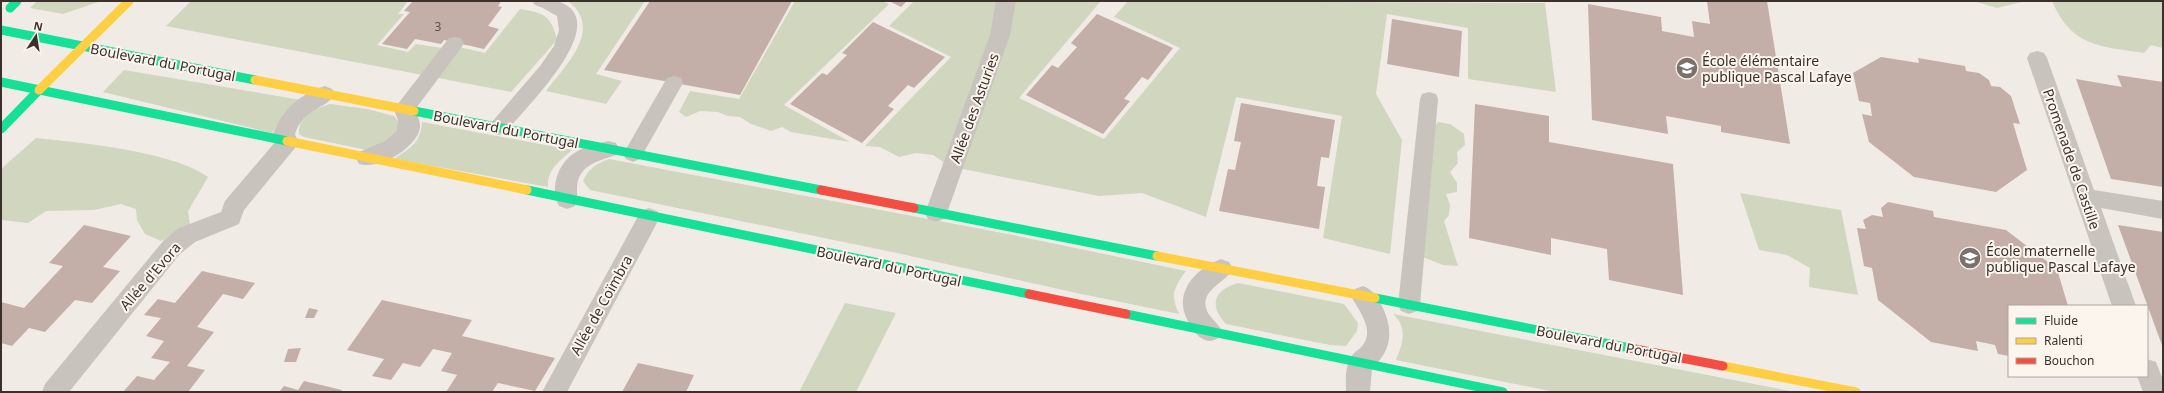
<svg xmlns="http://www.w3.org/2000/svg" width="2164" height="393" font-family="'Noto Sans',sans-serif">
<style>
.green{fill:#d1d6bf}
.building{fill:#c3afa7}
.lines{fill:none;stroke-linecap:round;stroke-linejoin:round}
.lane{fill:#c9c3be;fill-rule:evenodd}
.street{fill:#c9c3be;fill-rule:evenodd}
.fast{stroke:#16e098;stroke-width:9}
.slow{stroke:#ffcf43;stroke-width:9}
.jam{stroke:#f24e42;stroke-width:9}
.labels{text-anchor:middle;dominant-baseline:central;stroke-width:4;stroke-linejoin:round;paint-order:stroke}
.number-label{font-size:12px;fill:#5d504a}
.poi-label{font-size:14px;fill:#3b302b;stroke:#fbf5ee;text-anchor:start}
.street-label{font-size:14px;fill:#3b302b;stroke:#fbf5ee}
</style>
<rect width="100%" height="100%" fill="#f0ebe5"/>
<g class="green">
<path d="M37,1H101L63,14L30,8Z"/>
<path d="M191,1H408L398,14H404L377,45L408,52L416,44L442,48L446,44L485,53L520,9C544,13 551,15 557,40L511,92L166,26Z"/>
<path d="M568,1H645L596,74L622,81L606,104L546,91C566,65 604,29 568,1Z"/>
<path d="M795,1H882L889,4L784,105L850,142L791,132L782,127L771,131L751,124L740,117L728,116L718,112L700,111L686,117L679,112L690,91L739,99Z"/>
<path d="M914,1H1000L994,36L945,163L933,155L916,153L899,157L880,147L865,146L951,57L889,26Z"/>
<path d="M1013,1L1100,2L1019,98L1104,139L1180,48L1114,17L1128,1L1545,3L1556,92L1468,79V28L1387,14L1376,94L1402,140L1390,254L1323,238L1342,116L1236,97L1206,217L1142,193L1099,196L958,168Z"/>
<path d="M1973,1H2026L1997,8Z"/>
<path d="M2052,1H2161L2163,6V48L2151,45L2144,53C2099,46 2072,47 2052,1Z"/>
<path d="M124,70L301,100L285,113L272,133L103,92Z"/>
<path d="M330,104L367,109L394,116L400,124L398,132L391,140L367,150L304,137L299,134C298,115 315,109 330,104Z"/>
<path d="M422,122L572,150C560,161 547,169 548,187L394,159C410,148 421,143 422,122Z"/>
<path d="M1438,122L1450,124L1464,134L1465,145L1457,152L1458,163L1450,172L1457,183V192L1446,194L1450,205L1449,215L1444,221L1458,266L1443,265L1420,256L1430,132Z"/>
<path d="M36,138C82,143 172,151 208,177L188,211L190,225L161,241L145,234L137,220L136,209L121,204L94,210L46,211L28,223L1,220V169Z"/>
<path d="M609,159L1008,234L1186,271C1174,287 1170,295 1179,314L1072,292L897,253L590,190L583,181C589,168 596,164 609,159Z"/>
<path d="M1740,193L1841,210L1858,295L1809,287L1810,268L1787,255L1759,250Z"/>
<path d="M1238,283L1344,304L1358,323L1357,331L1346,346L1330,345L1226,324C1209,306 1213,290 1238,283Z"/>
<path d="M845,303L896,313L856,392H799Z"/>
<path d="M1393,314L1795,392H1555L1396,360C1403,343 1408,328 1393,314Z"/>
</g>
<g class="building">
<path d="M413,1H501L498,6L502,7L488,26L499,29L484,49L444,40L441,44L415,39L407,49L382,44L410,12L404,11Z"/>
<path d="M650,1H792L740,95L604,70Z"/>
<path d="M889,1H907L901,7Z"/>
<path d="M1707,1H1767L1790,144L1721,132V126L1666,116L1668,134L1592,120L1588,4L1661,17L1662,31L1694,37L1692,21L1710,24Z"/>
<path d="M1097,14L1173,48L1148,80L1142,77L1124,99L1130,101L1103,134L1026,95L1052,65L1058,68L1077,47L1071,43Z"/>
<path d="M1392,19L1462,31L1459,77L1387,64Z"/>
<path d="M873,22L945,57L914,88L908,85L888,106L894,109L862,143L790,104L822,73L827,75L847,55L842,53Z"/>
<path d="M1881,57L1919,63L1918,58L1965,66L1966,71L1979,73L1989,80L1991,86L2000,87L2011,96L2020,124L2013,123L2027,170L1996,192L1914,177L1869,142L1862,114L1872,116L1870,103L1859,101L1853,73Z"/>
<path d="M2117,75L2163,82V187L2111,179L2076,79L2122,87Z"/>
<path d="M1241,103L1335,120L1329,158L1321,157L1317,186L1325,187L1319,229L1219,211L1228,169L1235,170L1241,142L1234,141Z"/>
<path d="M1475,104L1549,116V142L1673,164L1683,295L1609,280L1607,249L1551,238V255L1469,238Z"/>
<path d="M1888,202L1933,211L1934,217L2006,230L2057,269L2068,306H2009V356L1998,354L1995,345L1976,341L1978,351L1931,342L1878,300L1872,268L1864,266L1857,228L1866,229L1863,220L1872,215L1883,217L1881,208Z"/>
<path d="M84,225L131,236L103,267L120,271L92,303L75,300L45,332L29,328L12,346L1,343V302L24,308L63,266L49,263Z"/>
<path d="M2118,225L2163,232V348Z"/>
<path d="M202,271L255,283L243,299L223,294L197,327L214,332L187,366L205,370L188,392H123L137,376L154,380L170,362L151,358L164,341L146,336L161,318L144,315L158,299L175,303Z"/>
<path d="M382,300L472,320L462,336L555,358L535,391L498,383L492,392H446L457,375L441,371L452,353L433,349L420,367L403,363L391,380L372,376L384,359L347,350Z"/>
<path d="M309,308L318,310L314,318H305Z"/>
<path d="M301,348L296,362H284L288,349Z"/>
<path d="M638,363L694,375L686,392H622Z"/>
<path d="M304,381L342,390L341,392H279L284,386L298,390Z"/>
</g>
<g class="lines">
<g class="lane">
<path d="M532,1C540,1 553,0 560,2C615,23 522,111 505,133L498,135L491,133L488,128L491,123L540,66L554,46L559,30L557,16L543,8L535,5Z"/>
<path d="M455,37L461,38L464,43L461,48L411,115L404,117L397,115L395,110L397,105L449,38Z"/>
<path d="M674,76L681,78L683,83L640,159L633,162L626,159L623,154L626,149L667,78Z"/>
<path d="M1429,92L1436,94L1438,99L1420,305L1417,311L1409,314L1401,311L1398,305L1420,99L1422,94Z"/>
</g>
<g class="street">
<path d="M996,1H1016L1010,35L947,213L944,219L936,222L928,219L925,213L990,35Z"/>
<path d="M2037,51L2044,53L2047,58L2094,190L2163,201V219L2101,208L2136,306H2112L2027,58L2030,53Z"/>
<path d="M325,86L332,89L335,94C326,110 304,107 295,134L298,142L295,148L244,210L239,224L195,242L180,254L69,392H42L45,384L164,240L179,228L221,212L225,201L276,141L273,134C283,109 300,94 325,86Z"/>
<path d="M404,102L411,104C415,111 421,120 420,128C416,149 378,170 359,164L356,158L359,152L385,141L397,131L398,120L394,110L397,104Z"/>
<path d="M608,141L616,143L619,149L616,155C598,161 578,165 577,188C577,195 578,199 575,206L567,209L559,206C550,189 557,165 573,154C583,147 596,144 608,141Z"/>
<path d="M649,208L657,211L660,217L567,392H542L641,211Z"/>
<path d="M1221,259L1229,262L1233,269C1225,284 1199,289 1207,311C1210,318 1218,323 1222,331L1218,338C1216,339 1212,341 1210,341C1195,341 1181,313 1183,300C1185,280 1203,266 1221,259Z"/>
<path d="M1363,286C1373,290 1377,296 1382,306C1393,329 1393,350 1372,368L1370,392H1346C1346,382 1345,370 1349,361C1352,353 1358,351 1363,345C1375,330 1358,309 1351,296L1355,289Z"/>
<path d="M2147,359L2156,362L2163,380V392H2143L2137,376H2147Z"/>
</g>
<g class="fast">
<path d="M10,8L17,1"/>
<path d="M1,30L255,80"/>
<path d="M1,82L287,141"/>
<path d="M414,111L821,190"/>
<path d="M1,129L39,90"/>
<path d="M527,190L1029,294"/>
<path d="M914,208L1157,256"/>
<path d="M1375,298L1630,348"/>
<path d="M1126,314L1503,392"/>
</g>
<g class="slow">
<path d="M255,80L414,111"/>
<path d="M39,90L129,1"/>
<path d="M287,141L527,190"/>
<path d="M1157,256L1375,298"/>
<path d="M1723,366L1856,392"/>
</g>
<g class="jam">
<path d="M821,190L914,208"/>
<path d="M1029,294L1126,314"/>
<path d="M1630,348L1723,366"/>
</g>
</g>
<defs>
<g id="school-disc" transform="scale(1.15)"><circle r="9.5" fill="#7a716c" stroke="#fbf5ee"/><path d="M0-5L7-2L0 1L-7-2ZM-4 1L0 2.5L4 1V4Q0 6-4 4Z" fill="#fff"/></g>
</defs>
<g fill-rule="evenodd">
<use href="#school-disc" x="1687" y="68"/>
<use href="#school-disc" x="1970" y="258"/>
</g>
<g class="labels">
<g class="number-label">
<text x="438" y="26">3</text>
</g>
<g class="poi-label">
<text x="1702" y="60">École élémentaire<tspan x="1702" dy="16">publique Pascal Lafaye</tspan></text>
<text x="1986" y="250">École maternelle<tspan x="1986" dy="16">publique Pascal Lafaye</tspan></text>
</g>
<g class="street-label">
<text transform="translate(163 62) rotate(11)">Boulevard du Portugal</text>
<text transform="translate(974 108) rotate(-70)">Allée des Asturies</text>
<text transform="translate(506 129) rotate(11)">Boulevard du Portugal</text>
<text transform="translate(2072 159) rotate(71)">Promenade de Castille</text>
<text transform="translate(889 266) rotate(12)">Boulevard du Portugal</text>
<text transform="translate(150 276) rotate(-49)">Allée d'Evora</text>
<text transform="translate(601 305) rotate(-61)">Allée de Coïmbra</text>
<text transform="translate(1609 344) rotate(11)">Boulevard du Portugal</text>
</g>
</g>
<rect width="2164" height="393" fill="none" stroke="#3b302b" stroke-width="4"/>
<rect x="2008" y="305" width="140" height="72" fill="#fbf5ee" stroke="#aea6a0"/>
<rect x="2016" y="318" width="20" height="6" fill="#16e098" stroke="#aea6a0"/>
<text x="2044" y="325" font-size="12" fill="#3b302b">Fluide</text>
<rect x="2016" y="338" width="20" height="6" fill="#ffcf43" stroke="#aea6a0"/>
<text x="2044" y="345" font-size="12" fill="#3b302b">Ralenti</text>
<rect x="2016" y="358" width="20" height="6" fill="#f24e42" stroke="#aea6a0"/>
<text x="2044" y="365" font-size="12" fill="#3b302b">Bouchon</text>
<g transform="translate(36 36) rotate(12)" stroke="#fbf5ee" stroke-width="3" paint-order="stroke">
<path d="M0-3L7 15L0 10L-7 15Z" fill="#3b302b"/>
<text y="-6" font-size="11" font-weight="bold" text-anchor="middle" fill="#3b302b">N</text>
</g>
</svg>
